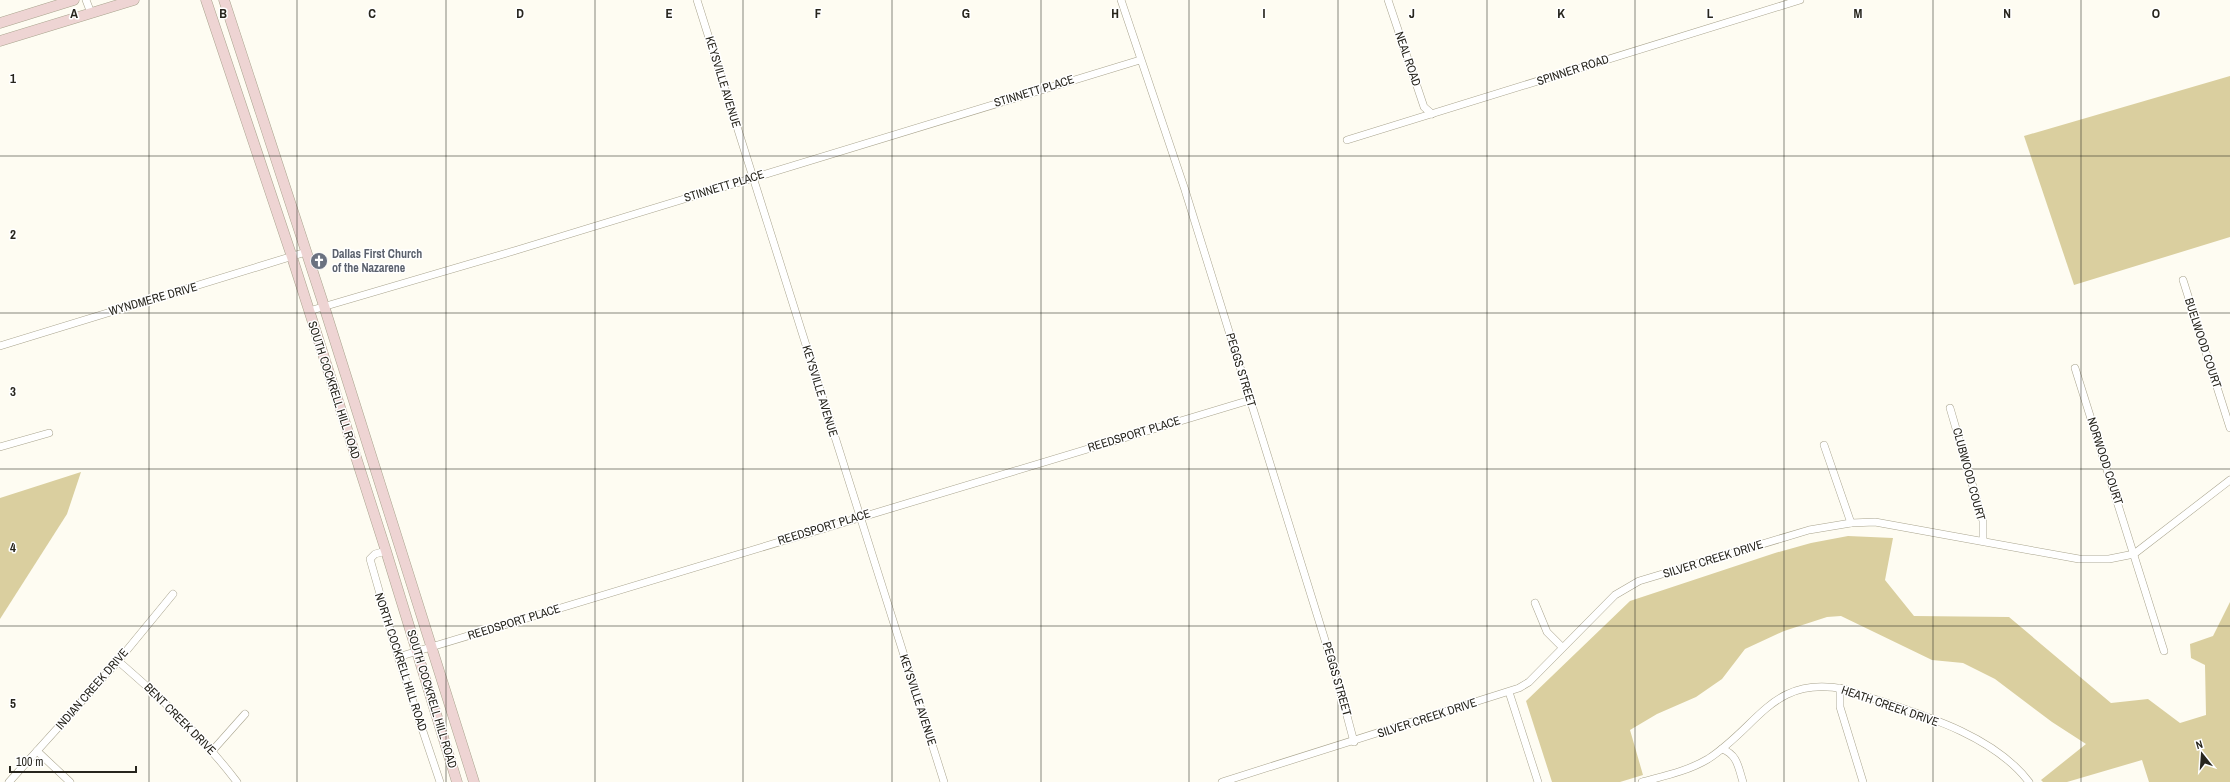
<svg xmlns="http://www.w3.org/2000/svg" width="2230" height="782" font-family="'Archivo Narrow',sans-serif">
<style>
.green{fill:#dacf9f}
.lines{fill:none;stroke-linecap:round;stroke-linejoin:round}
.street-casing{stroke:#a9a48e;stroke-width:8}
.secondary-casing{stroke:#a9a48e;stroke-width:11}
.street{stroke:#fff;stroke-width:7}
.secondary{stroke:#eed4d3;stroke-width:10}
.grid{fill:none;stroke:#27251d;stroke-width:1;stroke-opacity:0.55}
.labels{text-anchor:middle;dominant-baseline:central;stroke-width:3;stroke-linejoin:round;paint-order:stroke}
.street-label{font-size:12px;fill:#27251d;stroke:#fff}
.worship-label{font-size:12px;font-weight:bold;fill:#5b616d;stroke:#fff;text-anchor:start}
.grid-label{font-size:13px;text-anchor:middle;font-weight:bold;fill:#27251d;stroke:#fff;stroke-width:3;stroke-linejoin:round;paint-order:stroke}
</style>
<rect width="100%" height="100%" fill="#fefcf2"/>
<g class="green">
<path d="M2230,76V237L2074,285L2024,136Z"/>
<path d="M81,472L67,514L0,619V498Z"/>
<path d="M1848,536L1893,538L1885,580L1914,616L2009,617L2111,703L2148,699L2180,723L2206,715L2205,665L2191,658L2190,644L2213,636L2230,602V782H2149L2142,760L2067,782H2043L2041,780L2086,744L2052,722L1995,679L1963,663L1932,660L1841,616L1827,617L1784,631L1745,649L1722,679L1696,697L1657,714L1630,730L1643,775L1620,782H1552L1526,701L1630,601L1775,553L1811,543Z"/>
</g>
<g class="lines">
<g class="street-casing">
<g id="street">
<path d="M86,0L91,13"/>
<path d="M697,0L944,782"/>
<path d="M1121,0L1185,190L1338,682L1354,742"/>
<path d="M1388,0L1424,107L1432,114"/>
<path d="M1347,140L1800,0"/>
<path d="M2183,280L2230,428"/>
<path d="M309,311L517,250L1140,60"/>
<path d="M0,346L306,252"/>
<path d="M2075,368L2164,651"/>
<path d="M1950,408L1983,521V541"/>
<path d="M1824,445L1851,523"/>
<path d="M0,447L49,433"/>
<path d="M386,551L375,554L370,559L398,657L440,782"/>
<path d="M1535,603L1547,632L1562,647"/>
<path d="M398,657L1250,400"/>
<path d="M118,661C162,699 202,736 237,782"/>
<path d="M1840,688V707L1863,782"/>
<path d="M1509,692L1538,782"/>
<path d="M1722,749C1738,755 1738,767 1743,782"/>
<path d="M213,750L245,714"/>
<path d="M37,751L70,782"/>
<path d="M9,782L118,661L173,594"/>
<path d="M1222,782L1519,688L1529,682L1615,595L1639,581L1809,530L1851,523L1875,522L2079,559H2109L2134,554L2230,480"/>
<path d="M1642,782C1664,776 1688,771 1708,759C1759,726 1773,675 1844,689C1904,710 1989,729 2029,782"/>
</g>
</g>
<g class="secondary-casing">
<g id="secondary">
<path d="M206,0L292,257L386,551L457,782"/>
<path d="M224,0L324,306L474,782"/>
<path d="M0,23L74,0"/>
<path d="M0,41L134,0"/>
</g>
</g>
<use href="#street" class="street"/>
<use href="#secondary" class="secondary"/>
</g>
<path class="grid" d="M149,0V782M297,0V782M446,0V782M595,0V782M743,0V782M892,0V782M1041,0V782M1189,0V782M1338,0V782M1487,0V782M1635,0V782M1784,0V782M1933,0V782M2081,0V782M0,156H2230M0,313H2230M0,469H2230M0,626H2230"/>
<defs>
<g id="church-disc" transform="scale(0.9)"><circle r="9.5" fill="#6b7280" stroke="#fff"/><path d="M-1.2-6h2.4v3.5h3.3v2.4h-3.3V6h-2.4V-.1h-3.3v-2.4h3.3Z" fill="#fff"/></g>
</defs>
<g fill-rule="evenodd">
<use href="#church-disc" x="319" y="261"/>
</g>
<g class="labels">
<g class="street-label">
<text transform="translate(1408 59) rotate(71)">NEAL ROAD</text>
<text transform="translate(1573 70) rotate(-18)">SPINNER ROAD</text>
<text transform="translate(723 82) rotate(73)">KEYSVILLE AVENUE</text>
<text transform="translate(1034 91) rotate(-17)">STINNETT PLACE</text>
<text transform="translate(724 186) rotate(-17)">STINNETT PLACE</text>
<text transform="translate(153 299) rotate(-16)">WYNDMERE DRIVE</text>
<text transform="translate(2203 343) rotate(72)">BUELWOOD COURT</text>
<text transform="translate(1241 370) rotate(73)">PEGGS STREET</text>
<text transform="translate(334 390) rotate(72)">SOUTH COCKRELL HILL ROAD</text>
<text transform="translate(820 391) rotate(73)">KEYSVILLE AVENUE</text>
<text transform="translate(1134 434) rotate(-17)">REEDSPORT PLACE</text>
<text transform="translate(2105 461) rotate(72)">NORWOOD COURT</text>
<text transform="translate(1969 474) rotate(75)">CLUBWOOD COURT</text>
<text transform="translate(824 527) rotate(-17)">REEDSPORT PLACE</text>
<text transform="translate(1713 559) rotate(-17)">SILVER CREEK DRIVE</text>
<text transform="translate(514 622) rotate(-17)">REEDSPORT PLACE</text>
<text transform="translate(401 662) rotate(72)">NORTH COCKRELL HILL ROAD</text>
<text transform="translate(1337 679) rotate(74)">PEGGS STREET</text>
<text transform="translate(92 689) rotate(-49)">INDIAN CREEK DRIVE</text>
<text transform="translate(432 699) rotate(73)">SOUTH COCKRELL HILL ROAD</text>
<text transform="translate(918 700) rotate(72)">KEYSVILLE AVENUE</text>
<text transform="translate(1890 706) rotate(19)">HEATH CREEK DRIVE</text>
<text transform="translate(1427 718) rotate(-18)">SILVER CREEK DRIVE</text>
<text transform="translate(180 719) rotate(45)">BENT CREEK DRIVE</text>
</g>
<g class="worship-label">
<text x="332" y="254">Dallas First Church<tspan x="332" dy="14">of the Nazarene</tspan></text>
</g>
</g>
<g class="grid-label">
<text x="74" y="18">A</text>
<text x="223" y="18">B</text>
<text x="372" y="18">C</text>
<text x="520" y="18">D</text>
<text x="669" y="18">E</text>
<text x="818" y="18">F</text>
<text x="966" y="18">G</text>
<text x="1115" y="18">H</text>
<text x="1264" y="18">I</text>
<text x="1412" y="18">J</text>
<text x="1561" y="18">K</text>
<text x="1710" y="18">L</text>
<text x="1858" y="18">M</text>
<text x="2007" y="18">N</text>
<text x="2156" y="18">O</text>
<text x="13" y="83">1</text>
<text x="13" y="239">2</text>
<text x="13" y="396">3</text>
<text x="13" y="552">4</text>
<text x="13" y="708">5</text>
</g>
<g transform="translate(2202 754) rotate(343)" stroke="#ffffff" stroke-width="3" paint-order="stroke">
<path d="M0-3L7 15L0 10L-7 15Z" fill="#27251d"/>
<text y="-6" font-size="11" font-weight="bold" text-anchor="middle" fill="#27251d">N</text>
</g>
<path d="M10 766v6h126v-6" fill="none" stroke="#27251d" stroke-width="2"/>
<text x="16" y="766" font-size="12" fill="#27251d" stroke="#ffffff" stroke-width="3" paint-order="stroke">100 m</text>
</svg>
